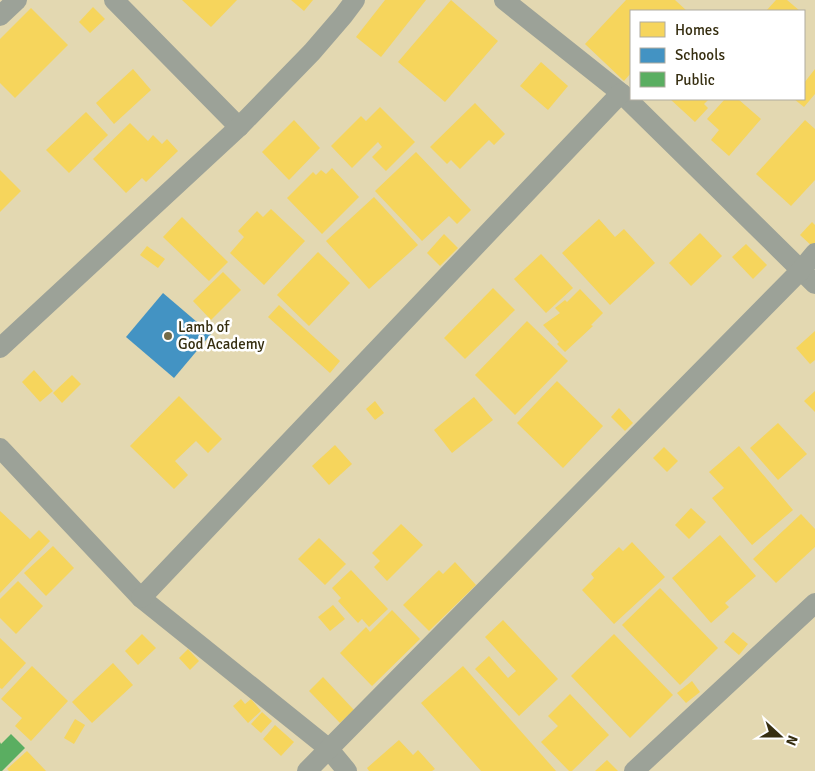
<svg xmlns="http://www.w3.org/2000/svg" width="815" height="771" font-family="Signika,sans-serif">
<style>
.homes{fill:#f6d55c}
.schools{fill:#4393c3}
.public{fill:#5aae61}
.lines{fill:none;stroke-linecap:round;stroke-linejoin:round}
.street{stroke:#9ca298;stroke-width:20}
.poi-dot{fill:#736a48;stroke:#fff;stroke-width:2}
.labels{text-anchor:middle;dominant-baseline:central;stroke-width:5;stroke-linejoin:round;paint-order:stroke}
.poi-label{font-size:15px;fill:#362e10;stroke:#fff;text-anchor:start}
</style>
<rect width="100%" height="100%" fill="#e3d8b1"/>
<g class="homes">
<path d="M182,0H237L211,27Z"/>
<path d="M291,0H313L304,11Z"/>
<path d="M385,0H426L381,57L356,37Z"/>
<path d="M451,0L498,41L445,102L398,62Z"/>
<path d="M626,0H675L687,11H631V73L624,81L585,44Z"/>
<path d="M776,0H787L800,11H766Z"/>
<path d="M93,7L105,19L90,33L79,22Z"/>
<path d="M31,8L68,45L15,98L0,83V39Z"/>
<path d="M541,62L568,86L548,110L520,86Z"/>
<path d="M133,69L151,90L114,124L96,103Z"/>
<path d="M815,69V94L804,107L794,99H804V83Z"/>
<path d="M670,99H709L704,104L708,108L695,122Z"/>
<path d="M725,99H738L761,119L729,156L711,140L719,130L707,119Z"/>
<path d="M475,103L505,134L494,145L489,140L460,169L451,160L447,164L430,147Z"/>
<path d="M380,107L415,142L386,171L372,157L382,147L378,142L352,168L331,146L361,116L366,121Z"/>
<path d="M86,112L108,135L69,173L46,150Z"/>
<path d="M294,120L320,148L289,180L262,152Z"/>
<path d="M805,120L815,129V180L791,206L756,174Z"/>
<path d="M130,123L148,141L153,135L162,144L167,139L178,151L146,182L142,178L126,193L93,159Z"/>
<path d="M416,152L471,210L457,224L449,216L422,241L375,191Z"/>
<path d="M332,168L359,197L322,234L287,198L313,172L316,175L321,170L326,174Z"/>
<path d="M0,170L21,191L0,212Z"/>
<path d="M374,197L418,245L369,289L326,241Z"/>
<path d="M271,209L305,241L264,285L230,253L244,237L238,231L257,211L263,217Z"/>
<path d="M182,217L228,262L209,281L163,237Z"/>
<path d="M599,219L615,237L624,229L655,263L610,305L562,253Z"/>
<path d="M812,222L815,225V246L814,248L800,235Z"/>
<path d="M700,233L722,256L691,286L669,263Z"/>
<path d="M444,234L458,248L440,266L427,253Z"/>
<path d="M746,244L767,265L753,279L732,257Z"/>
<path d="M147,246L165,259L158,268L140,255Z"/>
<path d="M318,252L350,283L309,326L277,295Z"/>
<path d="M541,254L573,288L546,313L514,279Z"/>
<path d="M223,272L241,290L211,320L193,301Z"/>
<path d="M493,288L515,310L465,359L444,338Z"/>
<path d="M580,289L603,313L591,325L593,326L565,352L557,344L559,342L543,325L560,313L555,308L565,300L567,302Z"/>
<path d="M279,305L340,361L330,373L268,317Z"/>
<path d="M527,321L568,361L515,415L475,375Z"/>
<path d="M815,331V360L810,364L796,348Z"/>
<path d="M34,370L53,391L40,402L22,382Z"/>
<path d="M72,375L81,384L62,403L53,393Z"/>
<path d="M557,381L603,426L563,468L517,423Z"/>
<path d="M815,391V412L804,401Z"/>
<path d="M179,396L222,439L208,453L196,441L175,461L188,475L174,489L130,446Z"/>
<path d="M474,397L493,420L452,453L434,430Z"/>
<path d="M375,401L384,413L375,420L366,409Z"/>
<path d="M619,408L633,423L625,431L611,417Z"/>
<path d="M778,423L807,454L778,480L750,448Z"/>
<path d="M335,445L352,464L329,485L312,466Z"/>
<path d="M739,446L793,510L752,545L712,498L724,488L709,472Z"/>
<path d="M664,447L678,461L667,472L653,458Z"/>
<path d="M691,508L706,522L689,539L675,525Z"/>
<path d="M0,511L30,539L39,530L50,541L0,593Z"/>
<path d="M801,514L815,529V547L776,583L753,559Z"/>
<path d="M401,524L423,545L387,581L374,567L380,561L372,553Z"/>
<path d="M720,535L756,576L725,603L729,607L711,623L672,578Z"/>
<path d="M319,538L346,564L325,585L298,559Z"/>
<path d="M632,542L665,577L614,624L582,590L594,578L591,574L619,547L623,551Z"/>
<path d="M53,546L74,568L46,596L24,573Z"/>
<path d="M455,562L476,585L429,631L403,605L439,570L443,574Z"/>
<path d="M351,570L388,609L369,627L362,619L358,623L338,601L341,598L332,588Z"/>
<path d="M18,581L43,606L16,634L0,618V599Z"/>
<path d="M660,588L718,648L680,685L622,625Z"/>
<path d="M333,605L345,619L330,631L318,617Z"/>
<path d="M392,610L420,639L372,686L340,653L366,627L370,632Z"/>
<path d="M503,620L558,679L519,716L475,669L489,656L508,678L516,671L485,637Z"/>
<path d="M733,632L748,644L739,655L724,642Z"/>
<path d="M142,634L156,648L138,665L125,651Z"/>
<path d="M614,634L673,695L630,738L571,676Z"/>
<path d="M0,638L26,663L2,689L0,688Z"/>
<path d="M188,649L199,661L190,670L179,658Z"/>
<path d="M113,663L133,685L92,723L72,702Z"/>
<path d="M32,666L68,701L31,741L15,726L22,718L1,699Z"/>
<path d="M463,666L556,771H481L421,703Z"/>
<path d="M323,677L354,710L340,723L309,691Z"/>
<path d="M692,681L700,692L686,703L677,693Z"/>
<path d="M570,694L609,735L572,771H569L541,742L558,726L548,716Z"/>
<path d="M241,699L245,704L251,699L261,711L248,723L233,706Z"/>
<path d="M262,712L272,721L261,733L251,724Z"/>
<path d="M75,719L85,725L74,744L64,738Z"/>
<path d="M275,725L294,742L281,756L263,739Z"/>
<path d="M399,740L413,755L418,750L435,769L432,771H369L367,768Z"/>
<path d="M27,751L46,771H9L7,769Z"/>
<path d="M607,760L618,771H595Z"/>
</g>
<path class="schools" d="M163,293L211,334L174,378L126,337Z"/>
<path class="public" d="M11,734L25,748L2,771H0V742L1,744Z"/>
<g class="lines">
<g class="street">
<path d="M114,0L239,127"/>
<path d="M504,0L621,93L815,284"/>
<path d="M0,16L17,0"/>
<path d="M0,348L239,127L312,52L343,16L355,0"/>
<path d="M0,448L141,598L328,748L347,771"/>
<path d="M141,598L621,93"/>
<path d="M307,771L801,270L815,253"/>
<path d="M634,771L815,603"/>
</g>
</g>
<circle class="poi-dot" cx="168" cy="336" r="5"/>
<g class="labels">
<g class="poi-label">
<text x="178" y="327">Lamb of<tspan x="178" dy="17">God Academy</tspan></text>
</g>
</g>
<rect x="630" y="10" width="175" height="90" fill="#ffffff" stroke="#afab9f"/>
<rect x="640" y="22" width="25" height="15" fill="#f6d55c" stroke="#afab9f"/>
<text x="675" y="35" font-size="15" fill="#362e10">Homes</text>
<rect x="640" y="48" width="25" height="15" fill="#4393c3" stroke="#afab9f"/>
<text x="675" y="60" font-size="15" fill="#362e10">Schools</text>
<rect x="640" y="72" width="25" height="15" fill="#5aae61" stroke="#afab9f"/>
<text x="675" y="85" font-size="15" fill="#362e10">Public</text>
<g transform="translate(780 736) rotate(111)" stroke="#ffffff" stroke-width="4" paint-order="stroke">
<path d="M0-4L9 19L0 12L-9 19Z" fill="#362e10"/>
<text y="-8" font-size="14" font-weight="bold" text-anchor="middle" fill="#362e10">N</text>
</g>
</svg>
